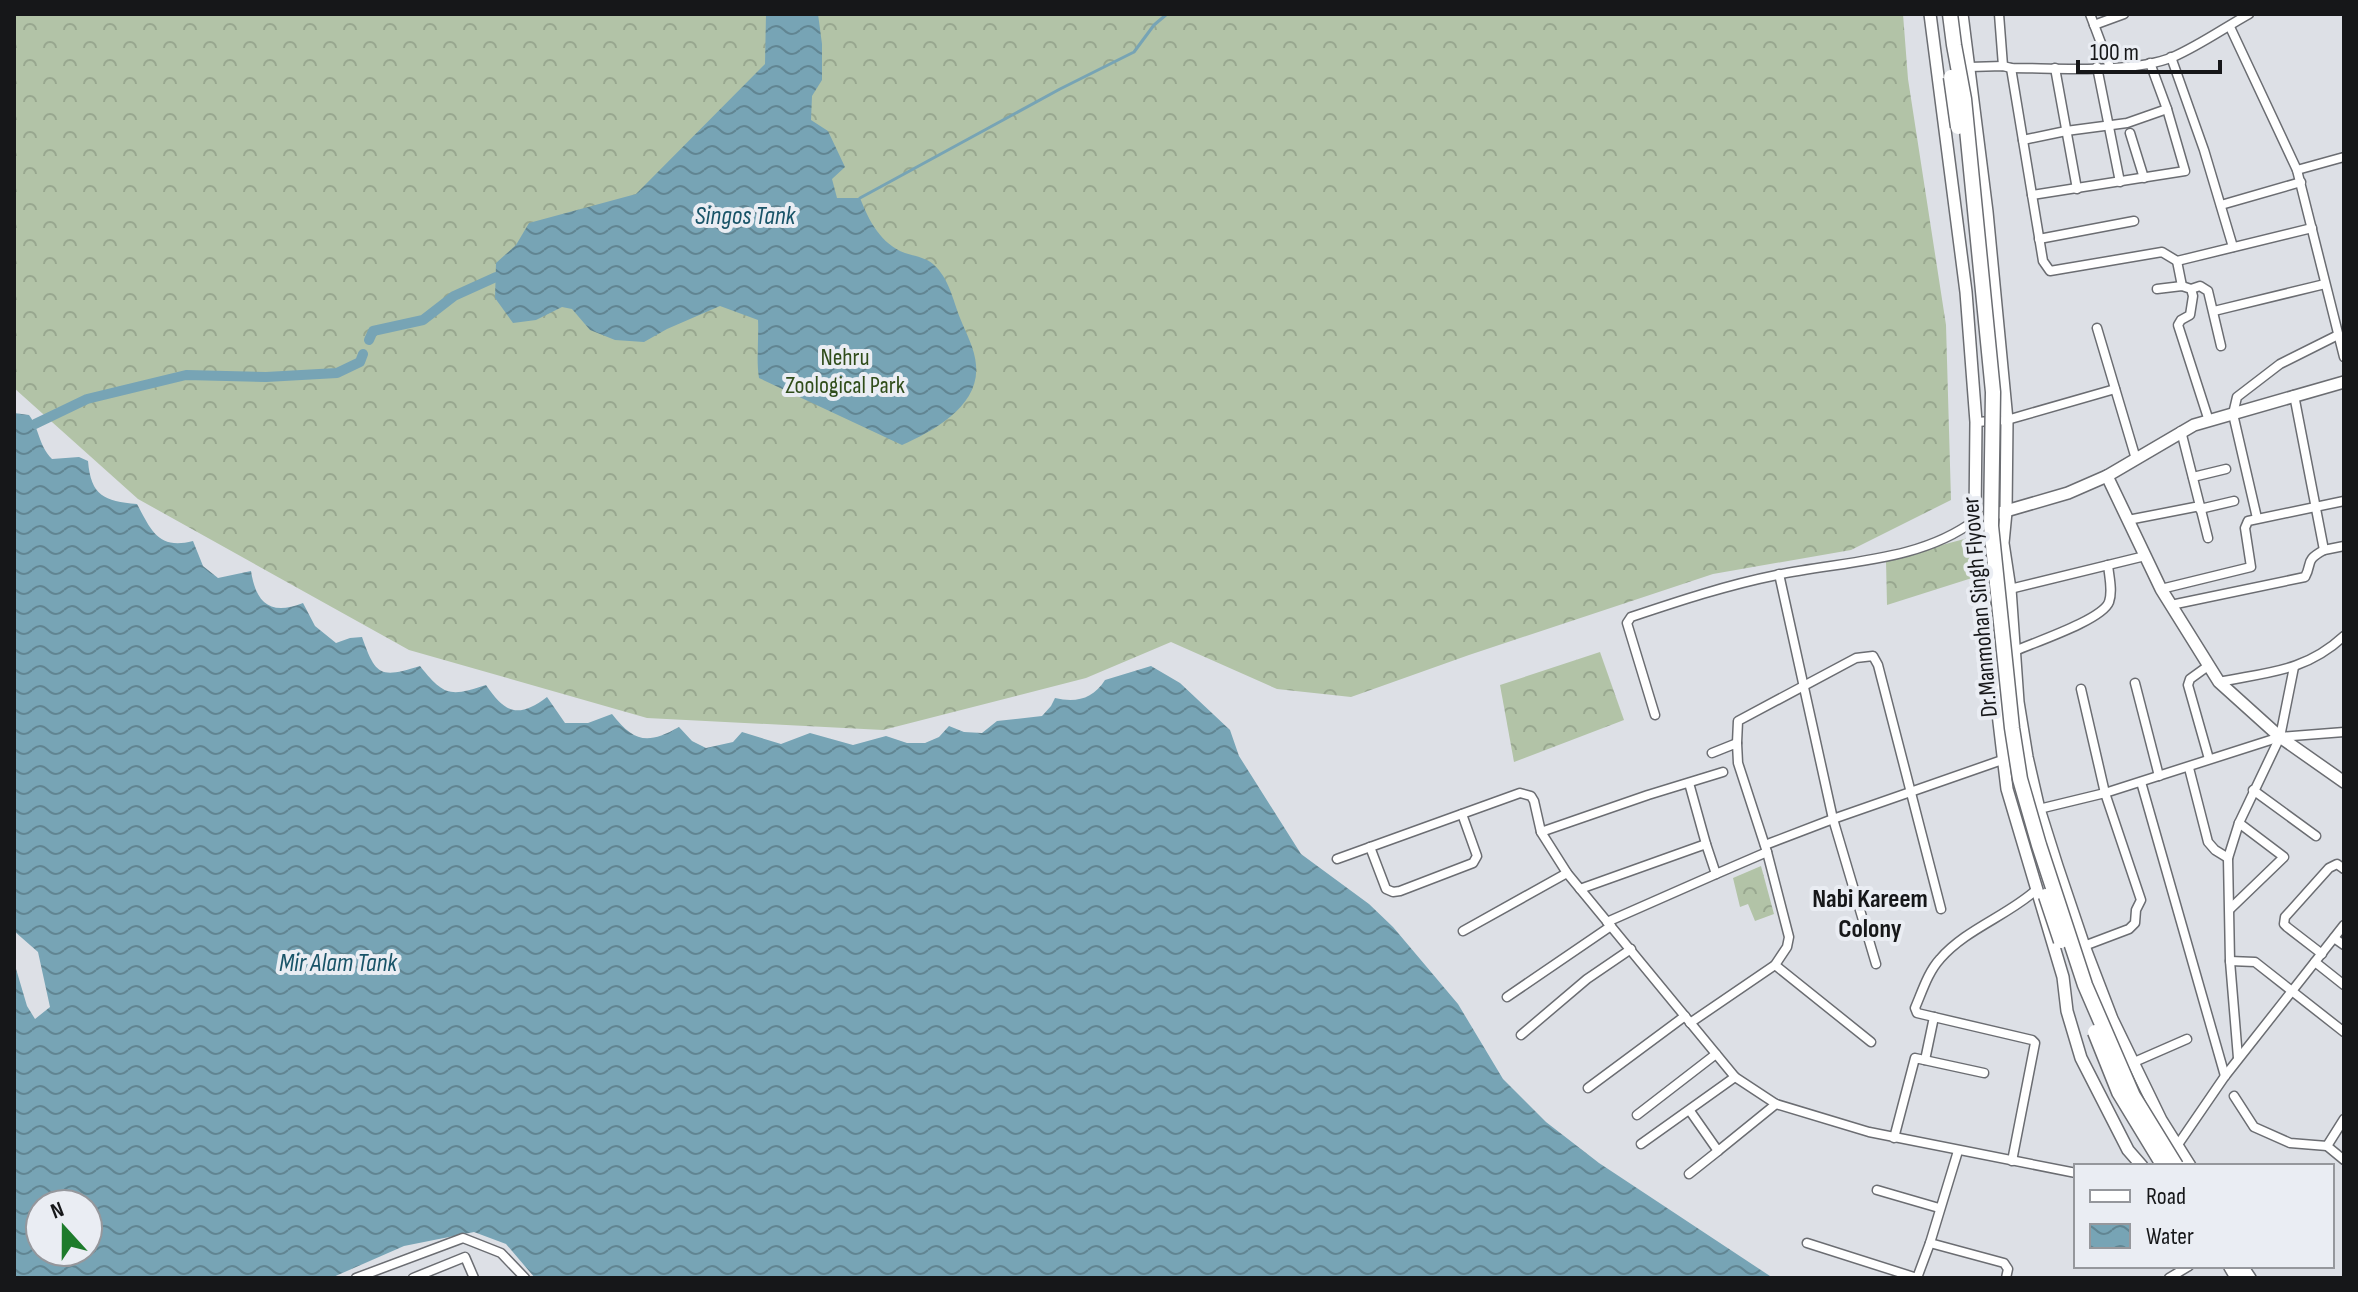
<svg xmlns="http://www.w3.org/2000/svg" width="2358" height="1292" font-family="'Sofia Sans Condensed',sans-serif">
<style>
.forest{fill:url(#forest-crowns)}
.water{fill:url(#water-waves);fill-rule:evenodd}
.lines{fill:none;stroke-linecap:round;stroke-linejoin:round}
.stream{stroke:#77a4b5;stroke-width:3}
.canal{stroke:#77a4b5;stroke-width:10}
.street-casing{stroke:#6b6d72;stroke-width:11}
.secondary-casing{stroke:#6b6d72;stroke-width:14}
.highway-casing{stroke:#6b6d72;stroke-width:17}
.street{stroke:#fff;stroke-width:8}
.secondary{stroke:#fff;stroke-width:11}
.highway{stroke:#fff;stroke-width:14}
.highway-bridge-casing{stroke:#6b6d72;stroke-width:17;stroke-linecap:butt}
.highway-bridge{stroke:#fff;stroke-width:14}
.labels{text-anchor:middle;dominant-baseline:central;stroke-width:8;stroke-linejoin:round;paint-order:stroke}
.park-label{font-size:24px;fill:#304d1a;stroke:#eaedf3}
.street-label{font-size:24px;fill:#161719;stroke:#eaedf3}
.water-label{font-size:26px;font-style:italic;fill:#195468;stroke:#eaedf3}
.neighbourhood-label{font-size:26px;font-weight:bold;fill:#161719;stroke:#eaedf3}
</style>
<defs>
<pattern id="forest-crowns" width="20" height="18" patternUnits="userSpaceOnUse" patternTransform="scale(2)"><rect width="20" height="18" fill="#b2c3a7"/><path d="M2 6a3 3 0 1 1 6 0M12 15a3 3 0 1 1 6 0" fill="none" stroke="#98a78f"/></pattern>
<pattern id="water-waves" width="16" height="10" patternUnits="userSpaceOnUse" patternTransform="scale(2)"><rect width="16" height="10" fill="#77a4b5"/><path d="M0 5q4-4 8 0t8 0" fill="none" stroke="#618592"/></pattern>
</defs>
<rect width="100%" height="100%" fill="#dde0e6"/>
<g class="forest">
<path d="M14,14H1903L1908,79L1946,325L1951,500L1851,550L1713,574L1469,655L1351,697L1277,689L1171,642L1086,678L883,730L647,718L409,650L138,499L14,388Z"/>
<path d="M1968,538L1972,578L1887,605L1886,560Z"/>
<path d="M1600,652L1624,720L1514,762L1500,685Z"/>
<path d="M1761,866L1774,914L1755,921L1748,904L1740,907L1733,878Z"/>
</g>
<g class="water">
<path d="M766,14H818L822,44V80L812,96L811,120L828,131L845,167L832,179L837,198H860C869,221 881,244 905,253C914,256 927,258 933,264C949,278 953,300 960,318C966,333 975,349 976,365C980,406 933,431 902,445L759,378C756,359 759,340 758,320L720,306L667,329L644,342L615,340L590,330L572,309L562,307L536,320L513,323L495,298L496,263L516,245L529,223L636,194L765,64Z"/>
<path d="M14,413L29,415C40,430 38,444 52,459L79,457L88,461C91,496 104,501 137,504C151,530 158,550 193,541L203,566L218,578L251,571C256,603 270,616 303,603L315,626L336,643L350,638L362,637C376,677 381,678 420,666C444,696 450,697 486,685C505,713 518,719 547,697L565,723H588L612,714C634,742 647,745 679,727L692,741L706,748L733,742L742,732L781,744L810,733L853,745L886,736L907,743H925L939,737L949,726L964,732L982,733L997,721L1042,716L1051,706L1055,698C1076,703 1093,699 1105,680L1151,666L1180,683L1230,730L1239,756L1301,854L1369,904L1393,927L1458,1004L1503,1079L1546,1122L1599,1163L1773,1278H535L506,1244L474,1232L404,1246L331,1278H14V962L27,1006L35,1019L50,1007L38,952L14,931ZM40,1204H88V1252H40Z"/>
</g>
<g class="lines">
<path class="stream" d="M860,198L1060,89L1134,52L1154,25L1167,14"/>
<g class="canal">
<path d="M369,340L373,331L423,320L454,296L496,277"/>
<path d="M35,424L87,399L186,375L266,377L337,373L360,362L363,354"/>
</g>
<g class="street-casing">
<g id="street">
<path d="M1999,14L2003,66"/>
<path d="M2090,14L2110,67"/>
<path d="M2094,25L2124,14"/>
<path d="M2230,27L2297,170L2344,357"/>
<path d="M2171,57L2204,150L2233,247"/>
<path d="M1969,67L2003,66L2011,68C2057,68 2131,74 2173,57C2200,45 2224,28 2249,14"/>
<path d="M2097,67L2120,182"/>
<path d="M2011,68L2043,261L2050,271L2162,252L2177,261L2312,228"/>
<path d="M2055,68L2077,189"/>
<path d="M2130,133L2144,178"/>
<path d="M2023,140L2066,131L2127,123L2167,109"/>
<path d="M2297,170L2344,157"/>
<path d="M2032,195L2185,171L2167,109L2150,63"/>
<path d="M2221,205L2301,182"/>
<path d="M2039,239L2134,221"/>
<path d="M2177,261L2182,286"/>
<path d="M2157,289L2182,286L2191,289L2193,296L2190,315L2181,320L2178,325L2209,421"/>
<path d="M2191,289L2200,286L2208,291L2221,346"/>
<path d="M2214,311L2325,284"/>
<path d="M2097,328L2136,459"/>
<path d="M2294,395L2324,550L2344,546"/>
<path d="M1976,422L2007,420L2115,389"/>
<path d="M2193,477L2226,469"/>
<path d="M2200,506L2208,538"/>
<path d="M2200,509L2234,501"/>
<path d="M2257,518L2233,414L2237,397L2280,364L2338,335"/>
<path d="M2128,520L2200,506L2181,431"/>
<path d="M1779,574L1833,819L1876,964"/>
<path d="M2010,589L2145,556"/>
<path d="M2161,589L2251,567L2245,528L2248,521L2344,501"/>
<path d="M2171,605L2305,577C2313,562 2304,561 2324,550"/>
<path d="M2015,651C2035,642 2102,620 2109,602C2113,591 2109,576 2108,565"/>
<path d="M2208,666L2190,679L2188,685L2209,759"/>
<path d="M2219,682C2268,672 2305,672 2344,636"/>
<path d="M2135,683L2159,776"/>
<path d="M2081,689L2105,793L2141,900L2136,910L2135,923L2129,929L2084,946"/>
<path d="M1655,715L1627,623L1631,617C1679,601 1727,585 1777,575C1842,561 1920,562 1975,520"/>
<path d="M1737,743L1738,721L1856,658L1873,656L1878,665L1941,909"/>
<path d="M2189,768L2208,842L2215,850L2228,858"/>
<path d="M2141,782L2225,1076"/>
<path d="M1689,783L1706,844"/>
<path d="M2253,790L2316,836"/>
<path d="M2039,809L2105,793L2280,737L2344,732"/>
<path d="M1541,832L1648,795L1723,772"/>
<path d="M1765,845L1833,819L2005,759"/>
<path d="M1370,847L1386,889L1393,892L1400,891L1473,863L1477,856L1462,814"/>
<path d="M1337,859L1520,793L1531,796L1534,801L1541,832L1567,873L1735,1077L1776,1104L1869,1132L2076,1173"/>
<path d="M1580,889L1706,844L1716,874L1767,852"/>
<path d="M2230,909L2284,857L2239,823"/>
<path d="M1607,922L1716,874"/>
<path d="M1463,931L1567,873"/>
<path d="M2334,938L2344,945"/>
<path d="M2322,954L2287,927L2284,924L2285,917L2329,868L2337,864L2344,869"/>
<path d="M2230,961L2255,962L2344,1032"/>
<path d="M2315,962L2344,985"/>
<path d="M1775,965L1871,1042"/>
<path d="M1507,997L1611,926"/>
<path d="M1690,1023L1775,965L1787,947L1789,937L1767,852L1738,763L1737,743L1712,753"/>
<path d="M1521,1035L1587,979L1631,949"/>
<path d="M2238,1058L2230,961L2228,858L2239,823L2280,737L2294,667"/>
<path d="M1925,1060L1934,1017"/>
<path d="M2132,1063L2187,1039"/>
<path d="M1588,1088L1685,1016"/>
<path d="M2234,1096L2254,1127L2290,1143L2327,1146L2344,1160"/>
<path d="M1690,1111L1718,1151L1776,1104"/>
<path d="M1637,1115L1716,1054"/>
<path d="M1894,1138L1915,1058L1984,1073"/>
<path d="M1641,1144L1735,1077"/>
<path d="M2177,1146L2225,1076L2344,925"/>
<path d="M2327,1146L2344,1119"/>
<path d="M2012,1161L2035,1043L2032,1040L1917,1013L1915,1008C1922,992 1928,972 1940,959C1966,929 2007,916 2036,890"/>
<path d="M1689,1174L1718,1151"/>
<path d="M1877,1190L1939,1208"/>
<path d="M1807,1243L1917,1278"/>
<path d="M1930,1243L2004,1263L2008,1269L2006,1278"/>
<path d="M356,1278L463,1238L501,1253L525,1278"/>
<path d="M413,1278L465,1257L474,1278"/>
<path d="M1917,1278L1930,1243L1958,1151"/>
<path d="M2169,1278L2189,1266"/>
</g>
</g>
<g class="secondary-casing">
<g id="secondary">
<path d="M1930,14L1966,292L1976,422L1975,520L2007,789L2063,977L2067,1011L2081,1058L2128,1150L2142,1166"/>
<path d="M1962,14L1987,212L2007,420L2006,512L2003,543L2010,589L2018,702L2027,757L2039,809L2057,866L2084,946L2112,1019L2161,1120L2190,1166"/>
<path d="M2107,476L2161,589L2219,682L2280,737L2344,782"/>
<path d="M1975,520L2068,493L2107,476L2194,425L2344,382"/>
<path d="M2242,1266L2250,1278"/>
</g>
</g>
<g class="highway-casing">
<path id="highway" d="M2231,1266L2238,1278"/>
</g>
<use href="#street" class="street"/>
<use href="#secondary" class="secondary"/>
<use href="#highway" class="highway"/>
<g class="highway-bridge-casing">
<g id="highway-bridge">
<path d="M1950,14L1954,45L1964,99L1993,392L1991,526L2012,728L2020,779L2039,845L2085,985L2133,1096L2176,1166"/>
<path d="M1951,77L1958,127"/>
<path d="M2046,896L2061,941"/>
<path d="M2095,1032L2119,1092L2164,1166"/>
</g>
</g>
<use href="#highway-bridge" class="highway-bridge"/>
</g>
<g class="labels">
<g class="park-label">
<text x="845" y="357">Nehru<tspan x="845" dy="28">Zoological Park</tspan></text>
</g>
<g class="street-label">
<text transform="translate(1980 607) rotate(-95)">Dr.Manmohan Singh Flyover</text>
</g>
<g class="water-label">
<text x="745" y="216">Singos Tank</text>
<text x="338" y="963">Mir Alam Tank</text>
</g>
<g class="neighbourhood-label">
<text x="1870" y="899">Nabi Kareem<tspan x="1870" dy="30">Colony</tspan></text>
</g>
</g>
<rect width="2358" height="1292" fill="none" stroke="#161719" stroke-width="32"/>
<rect x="2074" y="1164" width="260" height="104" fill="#eaedf3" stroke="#95979c" stroke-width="2"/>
<rect x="2090" y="1190" width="40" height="12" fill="#ffffff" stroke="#95979c" stroke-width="2"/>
<text x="2146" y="1204" font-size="24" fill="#161719">Road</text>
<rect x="2090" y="1224" width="40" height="24" fill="url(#water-waves)" stroke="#95979c" stroke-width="2"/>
<text x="2146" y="1244" font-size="24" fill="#161719">Water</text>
<g transform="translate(64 1228) rotate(339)"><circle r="38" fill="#eaedf3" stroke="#95979c" stroke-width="2"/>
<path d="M0-6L14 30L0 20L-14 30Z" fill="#1d7b2b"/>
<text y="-12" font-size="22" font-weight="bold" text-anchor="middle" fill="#161719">N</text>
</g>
<path d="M2078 60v12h142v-12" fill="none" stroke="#161719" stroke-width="4"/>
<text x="2090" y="60" font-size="24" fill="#161719" stroke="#eaedf3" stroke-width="6" paint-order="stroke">100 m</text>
</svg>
